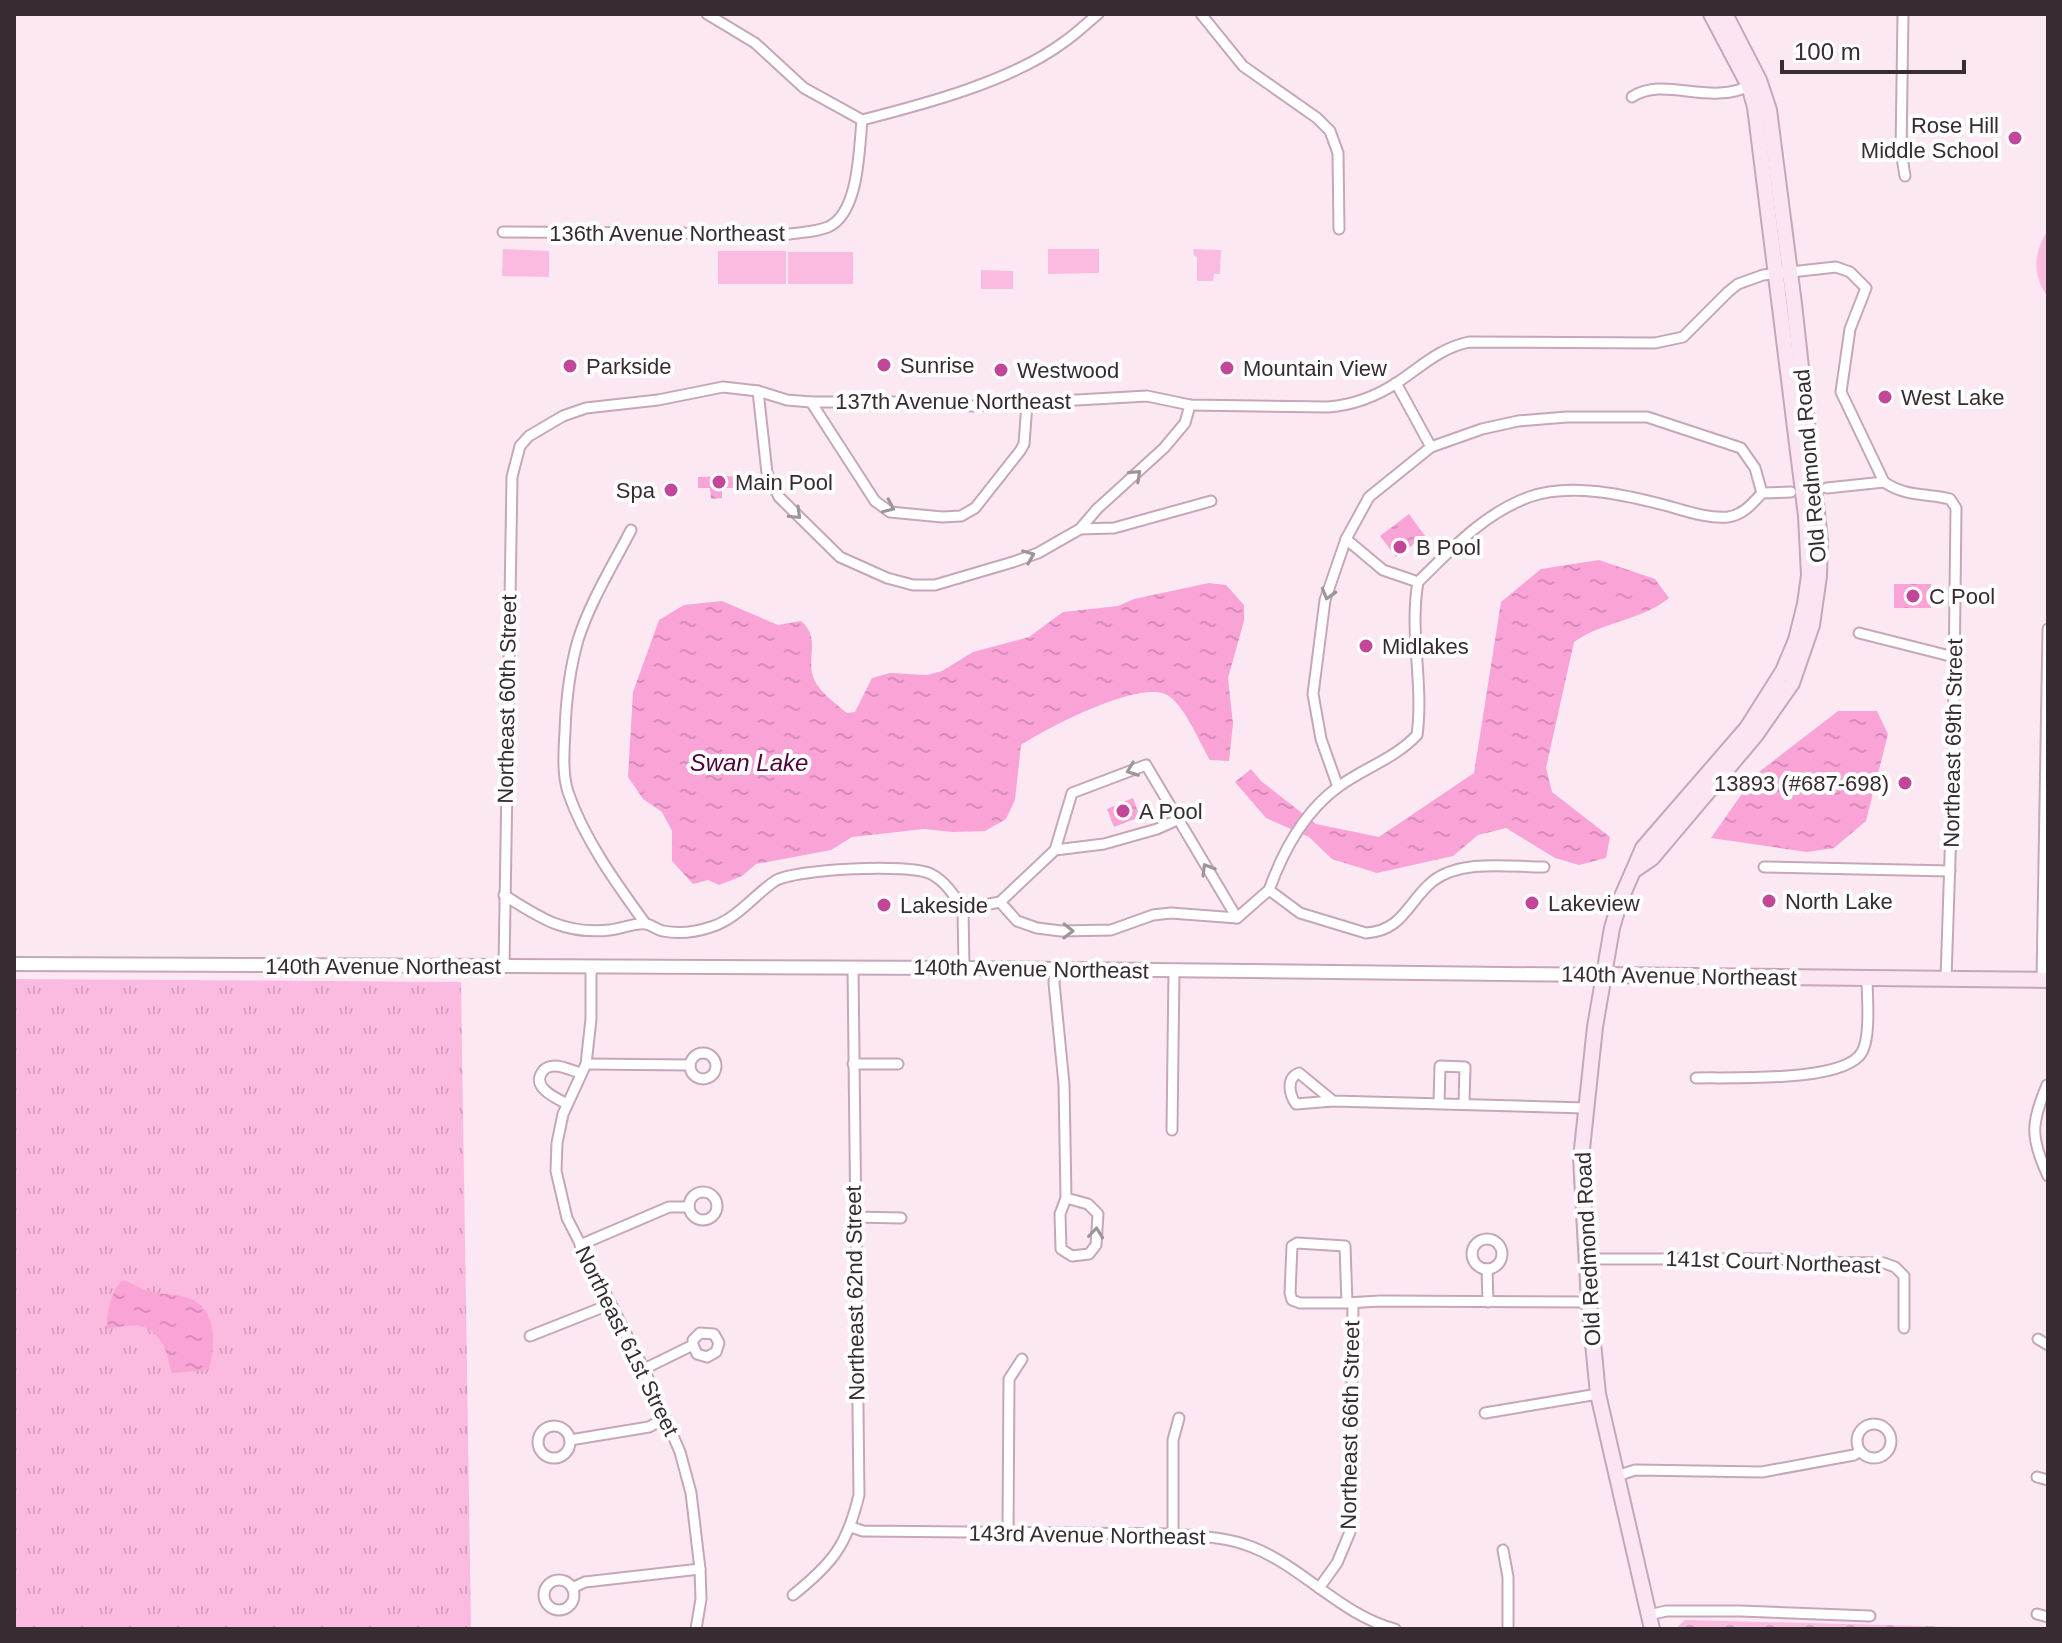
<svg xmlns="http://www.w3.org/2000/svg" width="2062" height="1643" font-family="Arial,sans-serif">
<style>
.grass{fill:url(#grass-tufts)}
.park{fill:url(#park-crowns)}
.garden{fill:#fbbbe0}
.water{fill:url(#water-ripples)}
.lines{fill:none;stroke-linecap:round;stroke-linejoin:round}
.minor-casing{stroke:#c6a7b8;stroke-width:13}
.tertiary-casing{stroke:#c6a7b8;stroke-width:16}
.secondary-casing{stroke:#c6a7b8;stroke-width:18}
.minor{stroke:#fff;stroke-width:9}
.tertiary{stroke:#fff;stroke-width:12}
.secondary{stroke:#fce5f3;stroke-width:14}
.oneway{stroke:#9c9699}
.poi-dot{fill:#c34798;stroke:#fff;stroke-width:3}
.labels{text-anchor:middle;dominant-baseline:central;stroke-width:8;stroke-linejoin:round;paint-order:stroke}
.poi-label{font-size:22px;fill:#382c33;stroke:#fff;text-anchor:start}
.street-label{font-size:22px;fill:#382c33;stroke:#fff}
.water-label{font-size:24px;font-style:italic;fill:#50023a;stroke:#fff}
</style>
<defs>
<pattern id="grass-tufts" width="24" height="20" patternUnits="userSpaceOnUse" patternTransform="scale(2)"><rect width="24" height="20" fill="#fbbbe0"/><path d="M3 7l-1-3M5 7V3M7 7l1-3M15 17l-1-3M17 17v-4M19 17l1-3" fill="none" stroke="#d8a1c1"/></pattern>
<pattern id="park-crowns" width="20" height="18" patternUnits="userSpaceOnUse" patternTransform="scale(2)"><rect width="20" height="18" fill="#fbbbe0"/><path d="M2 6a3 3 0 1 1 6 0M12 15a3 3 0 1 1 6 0" fill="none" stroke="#d8a1c1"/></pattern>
<pattern id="water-ripples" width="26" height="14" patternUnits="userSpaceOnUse" patternTransform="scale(2)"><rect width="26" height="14" fill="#faa3d7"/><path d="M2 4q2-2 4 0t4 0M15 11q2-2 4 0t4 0" fill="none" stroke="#d78cb9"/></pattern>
</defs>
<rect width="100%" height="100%" fill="#fce8f3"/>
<path class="grass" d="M14,979L461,982L471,1629H14Z"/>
<path class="park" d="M1685,1620L1962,1627V1629H1675Z"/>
<g class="garden">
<path d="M2048,230V297C2032,276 2033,252 2048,230Z"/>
<path d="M503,249L549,251V277L502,276Z"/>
<path d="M1048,249H1099V273L1048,274Z"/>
<path d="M1193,249L1221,250L1220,274H1214L1213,281H1197V257L1194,256Z"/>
<rect x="718" y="251" width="68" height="33"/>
<rect x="788" y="252" width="65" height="32"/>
<path d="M981,270L1013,271V289H981Z"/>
</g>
<g class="water">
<path d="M740,476L741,488H722V498L711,499L710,488H698V477Z"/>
<path d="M1409,514L1425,536L1396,557L1380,536Z"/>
<path d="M1599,560L1655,579L1669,598C1640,621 1604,621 1574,642L1546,768L1552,792L1610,837L1606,858L1579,865L1555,858L1506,828L1478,835L1453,856L1377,873L1332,859L1309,837L1266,818L1235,782L1251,769L1261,781L1316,824L1379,837L1474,773L1501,602L1541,569Z"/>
<path d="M1209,583L1226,585L1244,605V621L1228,678L1233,724L1229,761L1210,760C1200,744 1183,701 1165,694C1135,682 1047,728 1021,745L1015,800L1006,819L985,831L953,832L924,829L852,837L831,850L756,864L742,876L719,885L708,880L693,884L672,861V831L662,812L643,799L628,777L633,692L659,620L684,605L722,601L778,625L801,621C824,641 801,663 818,686C825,696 837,705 847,713L855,712L872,678L890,673L927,675L942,671L973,652L1029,637L1063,612L1118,606L1134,599Z"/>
<rect x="1894" y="584" width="37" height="24"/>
<path d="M1838,711H1877L1888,734L1866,821L1834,848L1807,852L1711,838L1755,775Z"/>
<path d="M1133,798L1140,817L1114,827L1107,809Z"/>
<path d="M123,1280C133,1283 141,1290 152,1292C165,1295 183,1294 195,1301C217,1313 216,1351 208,1370L172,1373C169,1365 168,1355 164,1347C151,1320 132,1324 107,1329C106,1314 111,1290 123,1280Z"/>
</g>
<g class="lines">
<g class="minor-casing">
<g id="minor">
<path d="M707,14L755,43L804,88L862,120C925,104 1012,81 1064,42C1076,34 1087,23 1098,14"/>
<path d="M1201,14L1243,66L1317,118L1330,131L1338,153L1339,229"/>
<path d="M1903,14L1901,151L1905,176"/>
<path d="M1632,97C1665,75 1710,108 1753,84"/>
<path d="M503,232L790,234C803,232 816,232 828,227C859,213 859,150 862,120"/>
<path d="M1396,383L1431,447"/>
<path d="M758,391L767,473L779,497L840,557L887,578L913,585H935L1013,562L1038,553L1080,529L1114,528L1211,501"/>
<path d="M811,402L875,501L890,512L942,517L961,516L975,508L1020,451L1024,444L1027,404"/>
<path d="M1827,488L1884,482"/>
<path d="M1080,529L1097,509L1164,448L1185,423L1190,405"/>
<path d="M631,530C613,565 590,602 578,640C570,668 566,701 565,731C564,750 562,773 568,792C584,839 616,883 645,923"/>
<path d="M1346,539L1383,570L1418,582"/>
<path d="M1418,582C1452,549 1483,514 1529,497C1571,482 1626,495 1668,506C1686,511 1709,519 1728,517C1743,515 1752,504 1762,493L1791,492"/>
<path d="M1859,633L1954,657"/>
<path d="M1338,787L1321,739L1313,694L1325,600L1346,539L1369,497L1431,447L1482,429L1518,421L1567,417H1647L1741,448L1755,468L1762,493"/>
<path d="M1055,850L1072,793L1146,765L1237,918"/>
<path d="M1764,867L1950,871"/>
<path d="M1269,890C1283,851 1304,812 1338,787C1365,767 1393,760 1417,735C1424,684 1409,632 1418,582"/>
<path d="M504,895C540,918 565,935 610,930C621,929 636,922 646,924C652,925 657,930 663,931C678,934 696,932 711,927C737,919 753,896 775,881C794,869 910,863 931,874C945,881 954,895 963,909L1000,902"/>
<path d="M1000,902L1017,921L1037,928L1061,931L1111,930L1153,915L1171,913L1237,918L1269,890L1300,913L1366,933C1403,931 1408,901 1433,881C1462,859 1510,867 1544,867"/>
<path d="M1000,902L1055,850L1104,844L1157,829L1177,820"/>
<path d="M963,909L964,968"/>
<path d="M504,966L512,477L520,446L529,436L563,416L586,408L658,400L723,387L758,391L787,400L811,402H917L972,406L1147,396L1190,405L1328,407C1354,405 1377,396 1398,382C1422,366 1440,348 1469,342L1655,343L1683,337L1728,292L1738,284L1763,275L1836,267L1850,272L1866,288L1850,329L1841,392L1884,482C1906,497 1925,493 1950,499L1956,508L1953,768L1946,979"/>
<path d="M591,967V1019L586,1064L563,1114L557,1143L556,1171L567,1218L644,1369L680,1452L691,1493L700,1569L701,1599L696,1629"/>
<path d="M1055,969L1054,983L1064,1084L1066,1198L1060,1214L1061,1249L1072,1256L1089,1254L1096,1245L1098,1214L1088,1204L1066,1198"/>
<path d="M2042,980L2048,629"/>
<circle cx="703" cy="1066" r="13"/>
<path d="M586,1064L690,1065"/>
<path d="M853,1064H898"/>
<path d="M1696,1078C1731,1077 1845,1083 1862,1052C1871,1036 1867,996 1867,978"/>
<path d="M2047,1085C2031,1124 2030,1137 2048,1176"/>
<path d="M1333,1101L1299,1073C1286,1078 1289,1094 1296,1104L1333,1101L1585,1108"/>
<path d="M1439,1103L1440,1066L1465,1067L1464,1104"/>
<path d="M567,1104C556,1098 530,1087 543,1071C546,1067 550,1066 555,1066C563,1066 573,1071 581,1073"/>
<path d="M1172,1130L1174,970"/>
<circle cx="703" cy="1206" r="14"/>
<path d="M854,1217L901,1218"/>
<circle cx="1487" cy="1254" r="15"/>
<path d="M580,1245L669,1207H689"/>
<path d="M1586,1259H1779L1800,1262L1884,1263L1895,1267L1904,1276V1328"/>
<path d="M1487,1269L1488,1302"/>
<path d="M1347,1303H1300L1292,1300L1290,1293L1292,1246L1297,1243L1345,1246L1347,1303L1380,1301L1589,1302"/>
<path d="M530,1336L611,1304"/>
<path d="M2038,1339L2048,1345"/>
<path d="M644,1369L693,1345V1340L700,1333L714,1334L719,1343L716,1352L707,1357L697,1354L693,1345"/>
<path d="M1485,1413L1598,1394"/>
<circle cx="1874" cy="1441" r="17"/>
<circle cx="554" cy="1442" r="16"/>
<path d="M570,1440L649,1427L665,1418"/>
<path d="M1617,1476L1635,1470L1762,1472L1854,1455L1860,1451"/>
<path d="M2037,1477L2048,1480"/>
<path d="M851,1527L863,1531L1173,1534C1199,1536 1227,1537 1252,1547C1303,1567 1341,1615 1395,1629"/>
<path d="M1008,1533L1009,1379L1022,1359"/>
<path d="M1173,1534V1440L1179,1418"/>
<path d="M1503,1550L1508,1577V1629"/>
<circle cx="559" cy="1595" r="15"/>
<path d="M572,1588L585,1582L700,1569"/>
<path d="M1319,1588L1337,1563L1350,1532L1353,1303"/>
<path d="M793,1595C833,1563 847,1545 859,1495L853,968"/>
<path d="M2037,1614L2048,1617"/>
<path d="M1649,1615L1666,1611H1740L1870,1616"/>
</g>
</g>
<g class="tertiary-casing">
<path id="tertiary" d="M14,964L964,968L1604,975"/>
</g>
<g class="secondary-casing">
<g id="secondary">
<path d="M1636,869L1652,858L1755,736L1792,683L1812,625L1819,576L1820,540L1794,304L1769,110L1759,80L1725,14"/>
<path d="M1604,975L2048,980"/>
<path d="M1652,1629L1598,1394L1589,1302L1581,1158L1595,1027L1612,928L1620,901L1643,848L1747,728L1783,671L1796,640L1805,604L1809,575L1806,516L1755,107L1749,86L1711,14"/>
</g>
</g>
<use href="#minor" class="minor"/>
<use href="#tertiary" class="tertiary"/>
<use href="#secondary" class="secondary"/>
</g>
<defs><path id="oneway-chevron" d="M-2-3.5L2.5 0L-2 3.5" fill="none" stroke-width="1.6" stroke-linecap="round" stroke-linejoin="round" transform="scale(2)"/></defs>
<g class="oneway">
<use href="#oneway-chevron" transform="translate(1136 475) rotate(-43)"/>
<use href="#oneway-chevron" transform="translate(889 507) rotate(24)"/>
<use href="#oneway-chevron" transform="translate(796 514) rotate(44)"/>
<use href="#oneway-chevron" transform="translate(1029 556) rotate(-22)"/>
<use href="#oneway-chevron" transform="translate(1328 594) rotate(106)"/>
<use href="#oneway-chevron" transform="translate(1132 770) rotate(159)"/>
<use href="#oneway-chevron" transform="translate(1207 869) rotate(-121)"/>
<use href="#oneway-chevron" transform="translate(1068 931) rotate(1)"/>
<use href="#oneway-chevron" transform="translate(1096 1233) rotate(-84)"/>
</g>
<g class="poi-dot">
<circle cx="2015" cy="138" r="8"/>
<circle cx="884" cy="365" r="8"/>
<circle cx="570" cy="366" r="8"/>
<circle cx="1227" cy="368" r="8"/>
<circle cx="1001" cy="370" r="8"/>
<circle cx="1885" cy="397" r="8"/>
<circle cx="719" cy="482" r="8"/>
<circle cx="671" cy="490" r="8"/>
<circle cx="1400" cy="547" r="8"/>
<circle cx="1913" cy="596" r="8"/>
<circle cx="1366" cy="646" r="8"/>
<circle cx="1905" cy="783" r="8"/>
<circle cx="1123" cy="811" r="8"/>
<circle cx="1769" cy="901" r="8"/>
<circle cx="1532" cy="903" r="8"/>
<circle cx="884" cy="905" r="8"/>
</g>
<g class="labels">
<g class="poi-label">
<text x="1999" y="125" text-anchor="end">Rose Hill<tspan x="1999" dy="25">Middle School</tspan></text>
<text x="900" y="365">Sunrise</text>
<text x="586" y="366">Parkside</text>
<text x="1243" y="368">Mountain View</text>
<text x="1017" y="370">Westwood</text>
<text x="1901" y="397">West Lake</text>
<text x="735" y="482">Main Pool</text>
<text x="655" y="490" text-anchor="end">Spa</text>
<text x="1416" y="547">B Pool</text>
<text x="1929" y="596">C Pool</text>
<text x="1382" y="646">Midlakes</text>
<text x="1889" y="783" text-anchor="end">13893 (#687-698)</text>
<text x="1139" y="811">A Pool</text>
<text x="1785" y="901">North Lake</text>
<text x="1548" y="903">Lakeview</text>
<text x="900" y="905">Lakeside</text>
</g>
<g class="street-label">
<text x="667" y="233">136th Avenue Northeast</text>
<text x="953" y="401">137th Avenue Northeast</text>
<text transform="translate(1810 466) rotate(-95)">Old Redmond Road</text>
<text transform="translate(507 699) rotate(-89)">Northeast 60th Street</text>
<text transform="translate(1953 743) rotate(-89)">Northeast 69th Street</text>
<text x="383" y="966">140th Avenue Northeast</text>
<text transform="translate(1031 969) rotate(1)">140th Avenue Northeast</text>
<text transform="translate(1679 976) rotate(1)">140th Avenue Northeast</text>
<text transform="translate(1588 1249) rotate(-93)">Old Redmond Road</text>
<text transform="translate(1773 1262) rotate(2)">141st Court Northeast</text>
<text transform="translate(855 1293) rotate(-91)">Northeast 62nd Street</text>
<text transform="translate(627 1341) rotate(64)">Northeast 61st Street</text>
<text transform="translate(1350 1425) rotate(-89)">Northeast 66th Street</text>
<text transform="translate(1087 1535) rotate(1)">143rd Avenue Northeast</text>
</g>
<g class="water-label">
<text x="749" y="762">Swan Lake</text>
</g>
</g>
<rect width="2062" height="1643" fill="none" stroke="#382c33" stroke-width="32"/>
<path d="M1782 60v12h182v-12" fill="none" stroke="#382c33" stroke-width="4"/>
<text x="1794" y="60" font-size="24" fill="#382c33" stroke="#ffffff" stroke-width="6" paint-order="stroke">100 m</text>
</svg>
